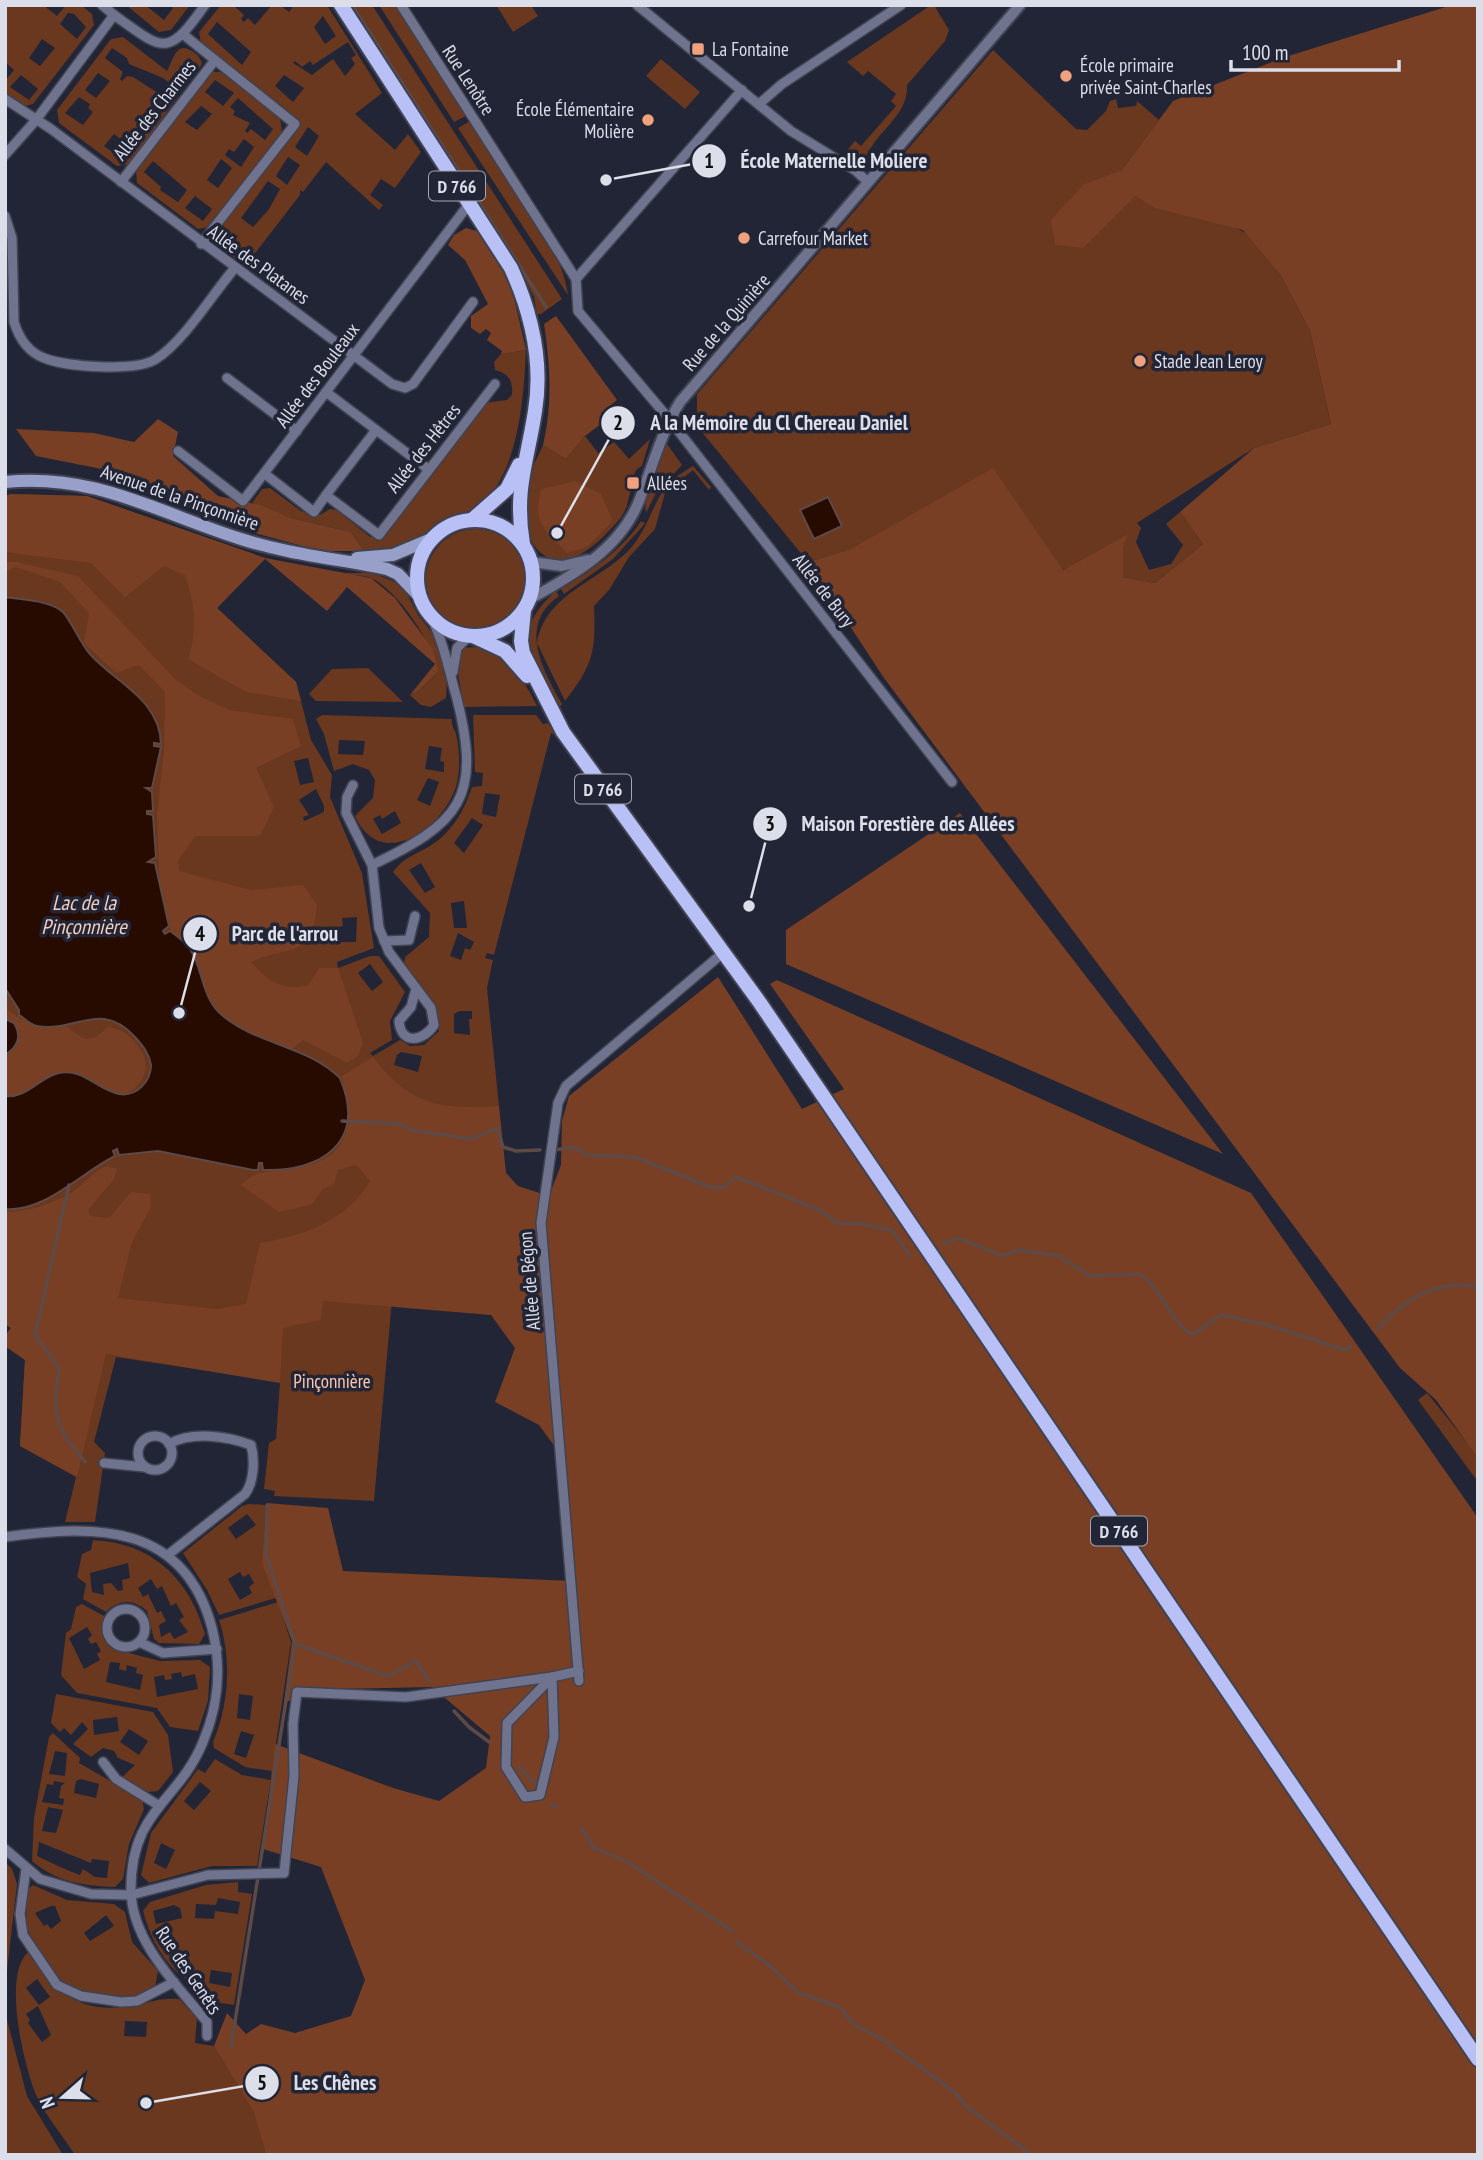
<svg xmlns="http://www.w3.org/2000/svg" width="1483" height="2160" font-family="'PT Sans Narrow',sans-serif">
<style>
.green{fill:#6a371f;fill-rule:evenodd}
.forest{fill:#783f24}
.water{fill:#270b01;stroke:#5d4a47;stroke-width:2}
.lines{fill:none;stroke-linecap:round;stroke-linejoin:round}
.stream{stroke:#5d4a47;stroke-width:3.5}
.minor-casing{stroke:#404352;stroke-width:12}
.tertiary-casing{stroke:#404352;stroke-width:14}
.secondary-casing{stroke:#404352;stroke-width:16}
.primary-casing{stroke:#404352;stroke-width:18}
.minor{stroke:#6f738d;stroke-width:9}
.tertiary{stroke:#6f738d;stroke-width:10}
.secondary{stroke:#989fc8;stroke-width:12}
.primary{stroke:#b8c0f6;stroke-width:14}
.poi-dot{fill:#f1a17d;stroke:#222535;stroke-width:2.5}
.labels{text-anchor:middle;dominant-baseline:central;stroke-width:7;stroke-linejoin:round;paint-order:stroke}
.shield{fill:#222535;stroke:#a4a6b3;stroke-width:2}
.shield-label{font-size:18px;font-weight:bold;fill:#dcdee9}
.poi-label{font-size:19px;fill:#dcdee9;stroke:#222535;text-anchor:start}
.street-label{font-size:19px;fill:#dcdee9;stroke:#222535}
.park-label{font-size:19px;fill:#fec7af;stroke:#222535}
.water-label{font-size:21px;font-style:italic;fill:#f4cebe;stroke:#222535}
.leader{fill:none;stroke:#dcdee9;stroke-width:2.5}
.callout-dot{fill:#dcdee9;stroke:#222535;stroke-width:2.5}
.mark-label{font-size:21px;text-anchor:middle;font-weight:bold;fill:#111}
.callout-label{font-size:21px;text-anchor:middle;font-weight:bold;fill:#dcdee9;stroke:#222535;stroke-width:7;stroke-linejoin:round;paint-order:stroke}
</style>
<rect width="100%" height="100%" fill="#222535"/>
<g class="green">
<path d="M5,5H43L57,16L66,5H81L92,14L94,25L33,104L22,107L5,94V81L14,70L5,62ZM68,13L74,14L86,27L77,39L60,24ZM42,39L55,48L40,66L29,58ZM21,75L38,89L29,100L10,87Z"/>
<path d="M126,5H145L164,20L173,8L171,5H190L171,30L159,32Z"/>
<path d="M221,5H233L244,15L241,19L244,22L248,18L255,25L272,5H280L289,12L294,5H327L382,93L355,114L395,150L408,134L421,152L395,188L381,179L370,195L383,205L379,210L326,162L303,192L300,190V195L245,266L218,245L217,233L300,123L201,44L199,32ZM323,16L336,36L325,44L314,27ZM217,22L251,52L242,65L208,34ZM348,42L356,55L351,58L355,64L345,76L333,59L312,75L293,63L295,61L302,67L310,61L313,65ZM284,75L304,88L293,102L275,86ZM308,127L319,136L307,156L295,147ZM288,157L300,165L287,185L276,176ZM268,181L280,189L269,209L253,227L241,218Z"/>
<path d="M349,5H372L562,299L541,314H537L534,297L523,276Z"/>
<path d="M379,5H398L468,115L454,122Z"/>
<path d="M496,5H531L538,16L513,32Z"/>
<path d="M931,5H934L949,30L945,41L907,85C909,118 871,133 864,164L845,153L855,141L861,146L896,106L891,101L896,94L868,71L863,76L847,62Z"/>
<path d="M123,37L167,71C173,61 176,40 192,51C198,55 200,57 202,64L128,165L117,166L59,123L57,110L111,39ZM112,48L127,58L129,64L163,78L176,88L169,100L133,77L127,76L122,81L120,79L123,72L105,58ZM98,73L110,81L96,98L85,90ZM79,97L90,104L88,108L93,112L83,125L65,113ZM114,134L129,146L120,158L104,146Z"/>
<path d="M993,50L1076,129L1087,130L1106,111L1110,101L1116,99L1118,108L1136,106L1137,101L1159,120L1121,171L1246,233L1281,276L1310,331L1331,424L1254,448L1137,523L1141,528L1136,542L1149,570L1171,564L1183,545L1166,524L1180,512L1203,544L1155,583L1123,577V548L1127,535L1063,570L851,549L808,562L697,426V394Z"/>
<path d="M661,59L700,92L685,109L646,76Z"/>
<path d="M211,72H221L280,118L282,132L209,227L198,229L137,183L136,171ZM215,80L234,93L223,106L205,92ZM238,98L273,129L265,140L251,129L247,133L245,131L250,123L233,115L235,111L230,107ZM201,106L212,114L197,130L185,122ZM244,139L254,147L241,167L225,155L229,149L234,152ZM221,159L232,168L218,188L207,180ZM153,161L187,190L178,202L160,190L161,187L144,172ZM195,196L212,209L203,221L185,208Z"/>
<path d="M472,120C502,168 561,241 568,295L458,128Z"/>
<path d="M526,350C524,395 519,476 479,505C466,514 450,517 436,526C408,544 401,556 364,551L351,532L291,518L252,503L262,489L270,488L301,511L320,515L330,509L337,510L370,537L387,534L483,403L507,400L512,395C513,380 509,374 495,370L494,362L501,354Z"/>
<path d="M585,436L598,453L614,442L629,459L650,439L642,466L636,470C632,481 631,491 628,501C626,515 613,527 604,536C554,586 518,551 525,490C527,476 537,459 543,445L566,459Z"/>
<path d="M667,444L682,465L657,491L646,513C642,494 655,460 667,444Z"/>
<path d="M693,466L711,487L709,490L693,470L665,493L655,529L629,557L609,590L594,606C596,652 593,665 565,701L537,643C545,594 598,582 629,550C646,532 651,509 664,489C670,479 684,472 693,466Z"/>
<path d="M11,494L87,496L265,558L217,608L296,682L311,740L332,775L330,797L362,873L374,948L337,962L338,968L370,956H379L405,992L390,1021L392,1040L370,1053L373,1056L400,1040L410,1046L424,1045L439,1031L436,1008L404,964L405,957L429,937L430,913L393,872C402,858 417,854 430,846C452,832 464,811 472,787L482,786L483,773L475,772L473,715H536L543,724L548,723L556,735L551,733L494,955L487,953L485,958L493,960L487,988L499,1106H493L403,1177L374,1501L274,1496L275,1491L264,1489L269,1443L276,1439L280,1382L116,1357L94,1442L105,1453L95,1522H65L76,1477L20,1446L25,1360L5,1346V1336L11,1328L5,1324V496ZM308,758L314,782L300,785L294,761ZM316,789L324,806V812L304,821L303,817L309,815L299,800ZM485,793L500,795L496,817L482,814ZM472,818L483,825L464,853L454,843ZM421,863L435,887L425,893L409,870ZM464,901L467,928H454L451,903ZM357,917L356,942H339L338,927L343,926L342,918ZM458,933L474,942L470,950L465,948L461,960L450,956ZM370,964L383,982L372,991L358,973ZM460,1011H472V1019H469L470,1035L454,1033V1014ZM401,1052L422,1056L418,1072L394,1065L397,1055Z"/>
<path d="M641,521L645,523L642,527L613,559L564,594L561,589C590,572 623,549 641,521Z"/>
<circle cx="476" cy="579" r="50"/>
<path d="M344,573H373L402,585L418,615L433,634L447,678L446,698L431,707L421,705L410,695L417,692L439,671C431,642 399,591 371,578C364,575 352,575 344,573Z"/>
<path d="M556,591L559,596C517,625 543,670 562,704L558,710C533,662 506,635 556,591Z"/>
<path d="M475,647C510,656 521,675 537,706L464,707L456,663L461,648Z"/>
<path d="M368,668L403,702L316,701L309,694L332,669Z"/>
<path d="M322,715L452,719C451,726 454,728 456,734C460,750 460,768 457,783C446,827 381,874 355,816L373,798L375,780L369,770L353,764L334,771L324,734L316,719ZM339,740L365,741L363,755L338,754ZM429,746L442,748L440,761L444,762V772L425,769ZM428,778L439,782L430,806L417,800ZM395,811L401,823L382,834L373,819L380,815L382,819Z"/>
<path d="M1427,1393L1478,1456V1482L1418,1400Z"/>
<path d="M249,1504L265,1505V1544L276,1598L219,1615L207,1590L183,1553L242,1506ZM247,1514L256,1525L236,1539L228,1528ZM240,1572L243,1577L249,1574L254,1583L249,1587L252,1593L240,1600L228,1579Z"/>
<path d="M93,1540C152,1543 189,1578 205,1634L199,1644L159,1643L154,1639L147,1611C133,1599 119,1599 106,1612L83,1599L86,1584L77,1577L82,1554L91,1550ZM128,1563L130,1578L122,1580L123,1590L118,1591L111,1583L103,1584L104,1595L92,1592L90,1573ZM151,1579L157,1589L162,1586L171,1606L176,1603L184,1617L179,1620L188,1632L174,1639L170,1632L161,1637L159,1625L166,1621L161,1611L157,1613L148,1594L143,1597L138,1588Z"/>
<path d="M278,1602L291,1642L272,1771L245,1767L214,1748L213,1742C229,1704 232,1660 219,1620ZM239,1694L253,1696L250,1720L237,1718ZM241,1731L254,1735L246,1758L234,1754Z"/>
<path d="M82,1604L104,1616L103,1634L114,1649L160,1661L200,1660L210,1667L208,1701L198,1731L170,1727L157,1708L77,1693L61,1675L66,1633L71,1629L76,1607ZM87,1627L92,1635L88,1639L91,1644L96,1642L101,1651L97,1654L100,1660L84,1669L69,1638ZM110,1662L120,1663L119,1669L126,1671L127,1665L137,1668L136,1673L143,1675L140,1690L106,1682ZM181,1672L182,1677L195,1674L198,1689L157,1697L154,1677L164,1675L165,1680L172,1679L171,1674Z"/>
<path d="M56,1694L153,1712L168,1735L173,1772L158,1791L148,1792L122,1777L135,1765L118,1758L114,1751L103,1748L91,1757L73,1744L88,1729L82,1722L71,1735L64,1728L60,1732L51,1723ZM117,1717L119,1731L94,1735L93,1720ZM129,1729L148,1741L139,1755L120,1742Z"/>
<path d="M53,1733L80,1758L79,1763L142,1799L144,1809L129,1844L123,1879L115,1887C84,1886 56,1882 32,1861L34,1818L49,1737ZM55,1751L67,1753L65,1776L49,1774ZM81,1779L99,1784L96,1798L74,1793L76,1781ZM54,1781L65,1783L61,1786L59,1798L64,1799L63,1805L42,1802L47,1784L53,1785ZM48,1807L63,1810L56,1833L42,1831ZM39,1842L91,1863L92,1859L109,1861L107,1878L95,1877L83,1869L80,1875C64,1869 54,1864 37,1856Z"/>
<path d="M215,1759L242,1775L271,1780L257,1866H212L149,1883L141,1875L151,1833L198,1769L205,1773ZM200,1782L211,1791L194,1810L184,1801ZM161,1843L175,1850L166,1869L154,1863Z"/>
<path d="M5,1862L12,1869L17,1884L5,1988Z"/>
<path d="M238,1882V1892L252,1894L234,2005L201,2000L203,1986C171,1979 151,1942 143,1911L150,1902L206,1885ZM218,1898L240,1902L238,1914L215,1911L214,1919L195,1918L196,1904L216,1905ZM174,1905L180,1908L182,1918L156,1924L153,1911ZM211,1970L232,1973L230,1987L209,1983Z"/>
<path d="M33,1885L67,1900L114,1904L125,1912L132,1942L158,1971L155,1987L135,1996H109L81,1991L61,1981L29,1934L26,1923L27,1890ZM51,1906H55L61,1921L51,1929L47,1924L44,1926L35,1913ZM106,1915L114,1926L90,1941L84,1933Z"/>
<path d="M28,1952C56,1993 78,2014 132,2006C153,2003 155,1998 179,1999L197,2018L195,2043L214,2046L255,2112L266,2155H75C63,2136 45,2115 36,2095C24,2065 2,1976 28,1952ZM37,1979L50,1997L39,2005L26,1988ZM38,2006L51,2035L42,2042L28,2023L30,2020L26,2014ZM125,2021L147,2022L146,2037L124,2036Z"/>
<path d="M5,2012L27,2096L63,2155H5Z"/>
</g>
<g class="forest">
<path d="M1452,5H1478V1458L1436,1400L1400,1368L884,678L808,562L851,549L993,468L1063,570L1128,534L1123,548V577L1155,583L1203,544L1180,512L1254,448L1331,424L1310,331L1281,276L1243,230L1155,208L1135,196L1083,248L1055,245L1051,220L1084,184L1121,171L1173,101L1282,58Z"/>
<path d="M466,228L480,232L508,272L526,350L501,354L502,351L487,340L491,333L486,329L480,334L471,328V316L488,304L465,260L448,245L454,235Z"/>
<path d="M556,316L617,400L601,413V424L585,436L566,459L543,445C553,403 550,366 544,324Z"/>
<path d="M158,419L178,432L173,456L218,496L260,505L291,518L351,532L364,551H321L258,534L183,505L112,471L36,456L16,429L94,433L134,442Z"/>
<path d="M575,481L601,494L613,521L587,547L567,553C545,529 532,524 541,489Z"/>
<path d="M11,494L87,496L265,558L371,578L395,598L432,648L439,671L417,692L410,695L435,664L347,587L327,611L265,559L217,608L296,682L301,701L246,692L188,659C198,628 195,606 185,575L164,566L125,597L91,563L5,552V496Z"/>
<path d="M5,562H16L78,576L176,680L201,697L230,710L293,719L301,746L256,768L274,807L260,836H195L178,861L179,871L251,890L303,885L317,905C312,961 290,944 251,962C268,981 283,992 308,985L319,968H338L363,1043L358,1056L347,1063L303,1040L287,1053L253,1041L216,1015L187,969L170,928L159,876L157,816L164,750L165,692L139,665L116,673L84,643L89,613L60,582L16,567L5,572Z"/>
<path d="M960,813L1223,1154L786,964V930Z"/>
<path d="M718,977L802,1109L844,1089L770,984L777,980L1251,1193L1478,1518V2155H266L254,2112L214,2046L227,2013L246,2034L261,2024L295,2033L351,2016L365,1980L321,1867L263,1849L275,1744L393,1788L439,1801L486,1768L490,1736L432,1687L338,1689L284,1702L292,1641L262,1563L267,1503L328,1508L343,1571L572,1581L561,1455L539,1425L495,1402L515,1348L491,1315L323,1301L321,1320L283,1328L280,1383L106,1354L77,1477L20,1446L25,1360L5,1346V1336L11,1328L5,1324V1212C27,1212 52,1204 71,1193C85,1184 90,1173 107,1166L117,1169L114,1179L88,1210L90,1216L109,1218L131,1192L150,1194L151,1207L132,1242L118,1298L217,1309L246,1304L260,1243C305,1235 346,1221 370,1181L356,1165L338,1170L334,1184L323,1189L311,1205L279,1212L241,1185C258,1169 264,1173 285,1170C350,1161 354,1133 342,1076L373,1057C412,1107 440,1109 499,1106L506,1173L518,1186L549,1196L561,1165L562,1121L569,1096Z"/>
<path d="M5,1009L25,1021L57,1020L84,1039L95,1038L108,1027C122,1029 129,1034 138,1046C160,1075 131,1097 102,1105C87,1109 25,1102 5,1101Z"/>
</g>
<g class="water">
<path d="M828,497L842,526L814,539L800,510Z"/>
<path d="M5,597C22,600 50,600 63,612C71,621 80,642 89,653C115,683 160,699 161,744L154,743V746L161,747L152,788H146L152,792L153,811H147V814L153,815L156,857L148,862L155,863L169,926L163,931L165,934L170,931C177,936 185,942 190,949C204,971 201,998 223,1016C258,1045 308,1046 340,1078C367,1142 322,1172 263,1170L262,1163H259L258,1170H253L158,1151L119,1155L117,1149L113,1151L115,1156C82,1172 44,1213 5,1209V1096C26,1099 40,1077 59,1073C84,1068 97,1090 119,1094C137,1097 151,1081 151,1065C149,1053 143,1046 135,1037C100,999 76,1033 37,1026C29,1025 25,1018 19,1015V1010L5,988Z"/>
<path d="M5,1019L14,1023C22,1036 18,1047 5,1055Z"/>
</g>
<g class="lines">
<g class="stream">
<path d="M352,5L546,307"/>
<path d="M342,1121L400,1124L411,1130L472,1139L497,1128L503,1147L516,1151L540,1150"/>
<path d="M554,1150L574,1147L587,1155L635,1157L713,1188L724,1187L736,1177L820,1210L839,1224L857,1223L892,1230L910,1256"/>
<path d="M69,1185L35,1335L59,1368C53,1418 53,1423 85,1462"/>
<path d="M944,1243L959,1238L1002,1256L1019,1250L1059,1256L1090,1276L1139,1274C1161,1285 1175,1332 1194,1334L1221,1315L1268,1325L1345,1350L1351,1347"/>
<path d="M1377,1329C1404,1300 1435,1279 1478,1287"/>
<path d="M295,1644L388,1676L416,1661L429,1681"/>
<path d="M454,1711L469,1727L489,1742"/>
<path d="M520,1767L538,1786"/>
<path d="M551,1804L557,1807"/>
<path d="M582,1828L594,1848L626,1861L732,1931"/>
<path d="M736,1941L769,1965L797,1992L839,2007L855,2025L880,2038L956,2093L966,2106L1032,2155"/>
<path d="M231,2047L295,1644L266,1553L267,1505"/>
</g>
<g class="minor-casing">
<g id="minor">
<path d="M102,5L114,15"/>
<path d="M401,5L576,279"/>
<path d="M637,5L791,131L856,171L868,182"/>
<path d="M184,35L295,124L201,244"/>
<path d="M5,99L51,129L392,384L405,388L413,384L473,302"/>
<path d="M759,104L782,84L901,5"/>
<path d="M5,155L36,120L114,15C163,50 167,59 205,5"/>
<path d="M121,182L215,60"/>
<path d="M5,216L12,238L14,322C19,338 28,352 44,358C66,367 136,372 156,359C184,341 212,295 234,269"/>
<path d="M576,279L578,311L669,419L952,782"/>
<path d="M576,279L742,90"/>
<path d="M227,378L297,431"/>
<path d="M326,392L428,469"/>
<path d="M178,451L243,501L469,204"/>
<path d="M265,474L314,512L326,495L379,535L495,384"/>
<path d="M326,495L376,430"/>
<path d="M453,672L457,648L469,636"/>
<path d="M353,785L347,797L346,813L372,865L379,928L389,952L431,1008L434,1025C423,1042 401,1045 399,1021L411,1007L416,989"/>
<path d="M372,865C460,823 482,798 457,699C449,671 444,643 431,617"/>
<path d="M384,941L409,940L415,916"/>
<circle cx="155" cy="1453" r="17"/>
<path d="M104,1463L144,1467"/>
<path d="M5,1537C96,1524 184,1523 212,1628C222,1668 219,1704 203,1742C178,1803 130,1810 131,1891C132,1942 177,1985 207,2022V2036"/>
<path d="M169,1554L245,1494C254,1482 255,1460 251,1445C227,1436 192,1431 169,1444"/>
<circle cx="126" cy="1628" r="19"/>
<path d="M139,1642L163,1653L217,1649"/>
<path d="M552,1677L507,1723L506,1767L525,1797L540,1795L554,1737L552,1677L579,1671"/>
<path d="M579,1681L541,1223L558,1103L566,1086L724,952"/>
<path d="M103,1762L116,1779L158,1805"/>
<path d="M5,1849L40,1879L91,1894L131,1895L208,1875L284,1873L294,1776L293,1724L297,1692L406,1697L552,1677"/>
<path d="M26,1869L20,1914L23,1935L57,1985L81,1996L121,2002L137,2001L174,1982"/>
</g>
</g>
<g class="tertiary-casing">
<g id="tertiary">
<path d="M531,562L562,566L588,560"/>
<path d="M530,599C572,576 620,549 639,501C652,468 661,433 680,402L1020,5"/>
</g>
</g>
<g class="secondary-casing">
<g id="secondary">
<path d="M5,482C96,473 158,513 241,539C288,554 338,559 387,569L398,574L420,597"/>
<path d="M357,558L393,555L431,539"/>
</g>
</g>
<g class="primary-casing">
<g id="primary">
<path d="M341,5L511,268C531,312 543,362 535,411C527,463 514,490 523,544"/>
<path d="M473,519L507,489L519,465"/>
<circle cx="475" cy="578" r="58"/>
<path d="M524,610L521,641L523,653L563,732L760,1003L1478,2059"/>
<path d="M475,637L505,651L527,676"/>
</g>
</g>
<use href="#minor" class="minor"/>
<use href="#tertiary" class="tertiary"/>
<use href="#secondary" class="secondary"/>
<use href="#primary" class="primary"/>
</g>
<g class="poi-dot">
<rect x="691" y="42" width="14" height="14" rx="3.5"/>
<circle cx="1066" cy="76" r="7"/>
<circle cx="648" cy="120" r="7"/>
<circle cx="744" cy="238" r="7"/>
<circle cx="1140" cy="361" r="7"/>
<rect x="626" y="476" width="14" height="14" rx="3.5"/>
</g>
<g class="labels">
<g class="shield">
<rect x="429" y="171.5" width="56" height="29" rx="5"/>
<rect x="575" y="774.5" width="56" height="29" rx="5"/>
<rect x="1091" y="1516.5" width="56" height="29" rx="5"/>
</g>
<g class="shield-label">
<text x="457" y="186">D 766</text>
<text x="603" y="789">D 766</text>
<text x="1119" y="1531">D 766</text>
</g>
<g class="poi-label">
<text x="712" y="49">La Fontaine</text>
<text x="1080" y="65">École primaire<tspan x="1080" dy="22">privée Saint-Charles</tspan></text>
<text x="634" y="109" text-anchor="end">École Élémentaire<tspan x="634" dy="22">Molière</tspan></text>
<text x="758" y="238">Carrefour Market</text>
<text x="1154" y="361">Stade Jean Leroy</text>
<text x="647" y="483">Allées</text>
</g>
<g class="street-label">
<text transform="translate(469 80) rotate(57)">Rue Lenôtre</text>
<text transform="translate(154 110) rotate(-52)">Allée des Charmes</text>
<text transform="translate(259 264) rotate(36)">Allée des Platanes</text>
<text transform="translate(726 322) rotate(-49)">Rue de la Quinière</text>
<text transform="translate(317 375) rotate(-53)">Allée des Bouleaux</text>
<text transform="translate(423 448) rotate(-52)">Allée des Hêtres</text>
<text transform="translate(180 497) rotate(19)">Avenue de la Pinçonnière</text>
<text transform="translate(824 590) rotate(52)">Allée de Bury</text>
<text transform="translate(529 1281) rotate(-95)">Allée de Bégon</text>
<text transform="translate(189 1970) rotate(56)">Rue des Genêts</text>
</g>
<g class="park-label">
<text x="332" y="1381">Pinçonnière</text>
</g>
<g class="water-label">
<text x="84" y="902">Lac de la<tspan x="84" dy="24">Pinçonnière</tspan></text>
</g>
</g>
<path class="leader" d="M606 180L709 161M557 533L618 423M749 906L770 824M179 1013L200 934M146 2103L262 2083"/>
<g class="callout-dot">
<circle cx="606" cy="180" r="7"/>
<circle cx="557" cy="533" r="7"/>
<circle cx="749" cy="906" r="7"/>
<circle cx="179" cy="1013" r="7"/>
<circle cx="146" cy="2103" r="7"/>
<circle cx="709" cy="161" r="18"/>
<circle cx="618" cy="423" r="18"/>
<circle cx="770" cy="824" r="18"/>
<circle cx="200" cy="934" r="18"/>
<circle cx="262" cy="2083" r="18"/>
</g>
<g class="mark-label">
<text x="709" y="168">1</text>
<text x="618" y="430">2</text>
<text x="770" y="831">3</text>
<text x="200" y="941">4</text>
<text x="262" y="2090">5</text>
</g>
<g class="callout-label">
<text x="834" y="168">École Maternelle Moliere</text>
<text x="779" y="430">A la Mémoire du Cl Chereau Daniel</text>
<text x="908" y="831">Maison Forestière des Allées</text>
<text x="285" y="941">Parc de l'arrou</text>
<text x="335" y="2090">Les Chênes</text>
</g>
<rect width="1483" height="2160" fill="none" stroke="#dcdee9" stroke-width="14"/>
<g transform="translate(63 2097) rotate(250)" stroke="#222535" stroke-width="5" paint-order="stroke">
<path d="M0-5L12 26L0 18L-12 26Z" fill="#dcdee9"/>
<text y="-10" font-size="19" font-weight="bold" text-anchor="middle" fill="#dcdee9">N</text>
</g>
<path d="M1231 60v10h168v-10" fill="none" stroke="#dcdee9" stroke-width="3.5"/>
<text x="1242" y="60" font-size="21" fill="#dcdee9" stroke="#222535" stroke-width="5" paint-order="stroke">100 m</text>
</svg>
